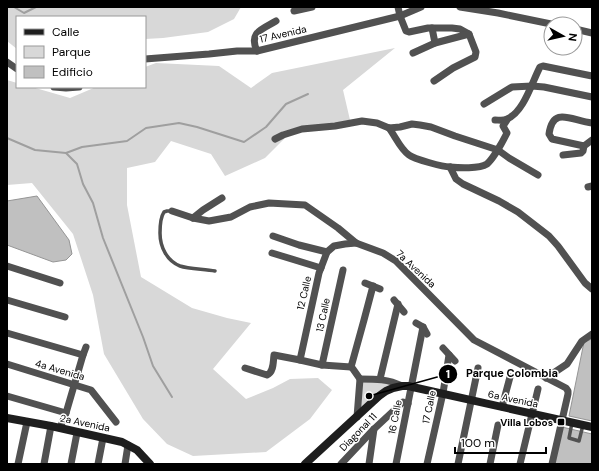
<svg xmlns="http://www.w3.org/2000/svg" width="599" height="471" font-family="'DM Sans',sans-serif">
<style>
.green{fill:#d8d8d8}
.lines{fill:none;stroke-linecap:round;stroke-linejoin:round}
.stream{stroke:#9f9f9f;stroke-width:2}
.building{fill:#c0c0c0;stroke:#959595}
.service{stroke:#515151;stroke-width:3.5}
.minor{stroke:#515151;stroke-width:7}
.secondary{stroke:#1e1e1e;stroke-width:8}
.poi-dot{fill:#000;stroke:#fff;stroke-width:1.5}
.labels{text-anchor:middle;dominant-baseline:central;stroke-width:3;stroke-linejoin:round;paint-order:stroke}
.street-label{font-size:10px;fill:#000;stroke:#fff}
.poi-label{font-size:10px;font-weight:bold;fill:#000;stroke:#fff;text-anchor:end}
.leader{fill:none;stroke:#000;stroke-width:1.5}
.callout-dot{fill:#000;stroke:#fff;stroke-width:1.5}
.mark-label{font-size:12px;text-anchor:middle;font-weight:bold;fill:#fff}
.callout-label{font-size:11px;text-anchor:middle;font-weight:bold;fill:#000;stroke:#fff;stroke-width:3;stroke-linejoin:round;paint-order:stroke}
</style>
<rect width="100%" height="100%" fill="#fff"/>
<g class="green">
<path d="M7,7H241L234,19L208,32L163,38L145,39V17H17V49L7,41Z"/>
<path d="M395,48L343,90L350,120L291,132L265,158L225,176L211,154L171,141L155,162L127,168V205L141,277L192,308L227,318L251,323L213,369L246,399L273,388L290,379L318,378L332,390L310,419L266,452L193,456L167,444L143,419L104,354L93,295L73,234L32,183L7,185V80L17,83V87H32L70,98L96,87H145V67L156,63L219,66L251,88L272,73Z"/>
<path d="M360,379L395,382L358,416Z"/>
</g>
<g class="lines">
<g class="stream">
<path d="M14,7L24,13L36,7"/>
<path d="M7,138L35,150L66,153L82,147L127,141L146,128L179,123L197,127L244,142L266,127L286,104L308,94"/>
<path d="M66,153L77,164L83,184L93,203L103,238L143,337L153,366L172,397"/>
</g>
</g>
<g class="building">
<path d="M37,196L69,240L72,254L66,260L53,262L7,245V201Z"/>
<path d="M592,339V421L569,416L584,342Z"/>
<path d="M562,427L592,434V464H554Z"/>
</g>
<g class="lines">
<g class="service">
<path d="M172,211H167L164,212C160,218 160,226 160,233C160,247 167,261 180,266C189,269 205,269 215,271"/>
<path d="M572,423L569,438L579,441L583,425"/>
</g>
<g class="minor">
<path d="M398,7L400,16L406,31L409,32L428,28H452L460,29L469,34L476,52L475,57L453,68L434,81"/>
<path d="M460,7L498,13L551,24"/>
<path d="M294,11L312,7"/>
<path d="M432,28L435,43"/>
<path d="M575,29L592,33"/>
<path d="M257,51C248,32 263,29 276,21"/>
<path d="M413,53L435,43L469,34"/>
<path d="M145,59L209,54L237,51H257L400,16L421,7"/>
<path d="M7,62L17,69"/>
<path d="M54,87L66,88L79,87"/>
<path d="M484,104L512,87L532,86L544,87L592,97"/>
<path d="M495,120C499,120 504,121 507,119C524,112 532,82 540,67L543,66L592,76"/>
<path d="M389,128C395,136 401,150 409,155C414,159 443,167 450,167C459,168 479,169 487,164C493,159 503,141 507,133L503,126L507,120"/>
<path d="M275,139L283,135L302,129L335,126L362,121L377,123L389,128L400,127L412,124L420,125L431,127L455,136L498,150L509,158L538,175"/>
<path d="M584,146L552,139L549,134C553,105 572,121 592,123"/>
<path d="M563,155L581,153L583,151L584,146L592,140"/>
<path d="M450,167L456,179L463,184L499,201L518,212L549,236L558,246L585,283L592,289"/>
<path d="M588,187L592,186"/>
<path d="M172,211L193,218L209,221L231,217L250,207L269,203L305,205L338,228L356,243L383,253L396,261L474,340L566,388L568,391V394L552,464"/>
<path d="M193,218L203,210L222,198"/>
<path d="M273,236L299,245L327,252"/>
<path d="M272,253L321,268"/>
<path d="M7,266L60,283"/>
<path d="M365,283L380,289"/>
<path d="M7,300L65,317"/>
<path d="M394,300L404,312"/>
<path d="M416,323L423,327L427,334"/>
<path d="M7,333L83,355"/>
<path d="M443,348L455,361"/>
<path d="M300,360L322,365L351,367L353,369L360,379L357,417"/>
<path d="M7,364L91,390L116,422"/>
<path d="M322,365L343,270"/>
<path d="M351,367L364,320L373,286"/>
<path d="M245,368L267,375C274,372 273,362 274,355L300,360L319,273L327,252L334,246L345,244L356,243"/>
<path d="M546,378L567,364L582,341L592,334"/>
<path d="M360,379C376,379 388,379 402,386"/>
<path d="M380,379L398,304"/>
<path d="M7,396L66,413"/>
<path d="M502,407L510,377"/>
<path d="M60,428L66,413L83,355L86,347"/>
<path d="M18,464L27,422"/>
<path d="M44,464L51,426"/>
<path d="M71,464L77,433"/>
<path d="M98,464L103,438"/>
<path d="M125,464L128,445"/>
<path d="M341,464L374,429L403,402L408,404"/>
<path d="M369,464L374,429"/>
<path d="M396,464L423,327"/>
<path d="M427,464L443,393L449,355"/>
<path d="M458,464L478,368"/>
<path d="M490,464L498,425"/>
<path d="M520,464L538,389"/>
</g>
<g class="secondary">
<path d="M7,418L51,426L122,442L137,450L150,464"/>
<path d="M305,464L379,396L386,391L393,388L402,386H408L592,427"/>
</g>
</g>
<rect class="poi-dot" x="557" y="418" width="8" height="8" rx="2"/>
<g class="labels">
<g class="street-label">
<text transform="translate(283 34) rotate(-13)">17 Avenida</text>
<text transform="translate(416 269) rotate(43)">7a Avenida</text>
<text transform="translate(304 293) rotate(-77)">12 Calle</text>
<text transform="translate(323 315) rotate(-78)">13 Calle</text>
<text transform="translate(60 370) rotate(16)">4a Avenida</text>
<text transform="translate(513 399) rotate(12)">6a Avenida</text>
<text transform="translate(429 407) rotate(-78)">17 Calle</text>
<text transform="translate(395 417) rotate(-79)">16 Calle</text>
<text transform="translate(85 423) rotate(12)">2a Avenida</text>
<text transform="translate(358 432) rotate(-46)">Diagonal 11</text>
</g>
<g class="poi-label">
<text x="553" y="422">Villa Lobos</text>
</g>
</g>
<path class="leader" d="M369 396L448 374"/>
<g class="callout-dot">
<circle cx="369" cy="396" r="4"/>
<circle cx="448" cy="374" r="10"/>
</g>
<g class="mark-label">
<text x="448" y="378">1</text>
</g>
<g class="callout-label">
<text x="512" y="377">Parque Colombia</text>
</g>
<rect width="599" height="471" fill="none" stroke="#000000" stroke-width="16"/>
<rect x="16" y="16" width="130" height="72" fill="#ffffff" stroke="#999999"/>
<rect x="24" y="29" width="20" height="6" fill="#1e1e1e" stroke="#999999"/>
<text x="52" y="36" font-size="12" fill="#000000">Calle</text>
<rect x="24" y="46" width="20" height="12" fill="#d8d8d8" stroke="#999999"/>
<text x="52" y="56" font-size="12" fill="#000000">Parque</text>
<rect x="24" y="66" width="20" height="12" fill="#c0c0c0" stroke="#999999"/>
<text x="52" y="76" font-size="12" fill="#000000">Edificio</text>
<g transform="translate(563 36) rotate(98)"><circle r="19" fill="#ffffff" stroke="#999999"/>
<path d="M0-3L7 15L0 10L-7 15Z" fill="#000000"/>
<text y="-6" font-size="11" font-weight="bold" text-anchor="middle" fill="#000000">N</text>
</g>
<path d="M455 447v6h91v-6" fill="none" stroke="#000000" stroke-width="2"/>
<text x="461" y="447" font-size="12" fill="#000000" stroke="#ffffff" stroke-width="3" paint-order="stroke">100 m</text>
</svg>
